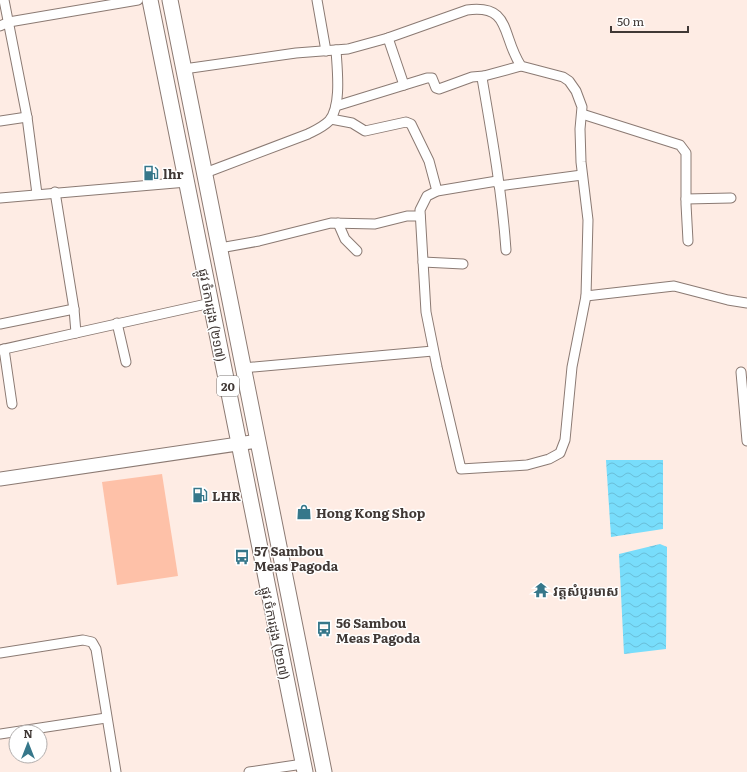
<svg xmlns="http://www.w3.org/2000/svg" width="747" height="772" font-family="Literata,'Noto Sans Khmer',serif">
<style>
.green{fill:#fec1a8}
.water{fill:url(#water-waves)}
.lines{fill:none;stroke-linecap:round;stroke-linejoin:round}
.street-casing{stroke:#8b7a73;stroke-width:11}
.secondary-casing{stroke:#8b7a73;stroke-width:15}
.primary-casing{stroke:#8b7a73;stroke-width:17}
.street{stroke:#fff;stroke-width:9}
.secondary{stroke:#fff;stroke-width:13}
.primary{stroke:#fff;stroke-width:15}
.labels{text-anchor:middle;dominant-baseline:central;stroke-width:3;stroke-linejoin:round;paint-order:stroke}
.shield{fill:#fff;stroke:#797472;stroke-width:1}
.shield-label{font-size:12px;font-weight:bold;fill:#403835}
.poi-label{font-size:13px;font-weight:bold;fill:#403835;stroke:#fff;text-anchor:start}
.street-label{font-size:13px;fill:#403835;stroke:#fff}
</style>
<defs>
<pattern id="water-waves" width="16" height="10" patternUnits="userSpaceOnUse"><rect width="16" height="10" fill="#78ddfb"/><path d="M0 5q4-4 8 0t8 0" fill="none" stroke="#69bed8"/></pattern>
</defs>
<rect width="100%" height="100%" fill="#feece4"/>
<path class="green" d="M162,474L178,576L117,585L102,482Z"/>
<g class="water">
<path d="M606,460H663V529L611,537Z"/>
<path d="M660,544L667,547L666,649L624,654L619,554Z"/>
</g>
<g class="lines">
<g class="street-casing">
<g id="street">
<path d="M4,0L27,117L37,194"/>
<path d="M317,0L326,51"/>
<path d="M0,26L9,22L138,0"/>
<path d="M388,38L404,85"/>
<path d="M184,69L296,53L348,49L388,38L467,10C512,4 501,36 521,66L563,77L569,81L576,91L582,107L580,129L581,162L588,220L586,296L572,367L565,440L560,453L549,459L527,465L461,469L437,367L426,312L420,210L427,196L437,191L497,181"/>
<path d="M336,106L427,78H432L436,88L439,89L472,77L484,76"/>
<path d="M582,114L680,145L686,153V204L688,241"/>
<path d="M331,119L352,123L365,131L406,122L411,124L429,161L437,191"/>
<path d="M0,121L27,117"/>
<path d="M205,173L308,134C316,130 323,127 329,121C342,106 337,68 336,50"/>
<path d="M499,186L582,175"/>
<path d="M55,192L74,309L76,333L211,303"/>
<path d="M0,198L187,182"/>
<path d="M686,199L731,198"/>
<path d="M338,223L345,239L357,251"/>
<path d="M220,248L259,241L331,223L375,224L407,216H420"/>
<path d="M506,250C502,193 492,136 482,78L484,76L521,66"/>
<path d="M423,262L463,264"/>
<path d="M586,296L674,286L728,300L747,303"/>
<path d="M117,323L126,362"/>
<path d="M0,324L74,309"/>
<path d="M4,349L12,404"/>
<path d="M0,350L76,333"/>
<path d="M243,368L433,351"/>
<path d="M741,372L747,441"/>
<path d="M0,653L83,640L92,642L96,649L116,772"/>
<path d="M0,734L106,718"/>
<path d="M249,772L303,764"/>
</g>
</g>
<g class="secondary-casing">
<path id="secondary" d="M0,479L258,441"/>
</g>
<g class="primary-casing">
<g id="primary">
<path d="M150,0L305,772"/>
<path d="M170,0L324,772"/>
</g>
</g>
<use href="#street" class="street"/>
<use href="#secondary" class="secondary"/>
<use href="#primary" class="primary"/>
</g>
<defs>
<g id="fuel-bare" transform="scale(1.2)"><path d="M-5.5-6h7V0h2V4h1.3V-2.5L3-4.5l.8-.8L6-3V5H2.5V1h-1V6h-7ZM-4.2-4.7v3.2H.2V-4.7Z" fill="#36778a" stroke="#fff" stroke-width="2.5" paint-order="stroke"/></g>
<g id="shop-bare" transform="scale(1.2)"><path d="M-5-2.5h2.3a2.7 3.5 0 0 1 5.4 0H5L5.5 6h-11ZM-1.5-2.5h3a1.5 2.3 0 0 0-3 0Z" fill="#36778a" stroke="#fff" stroke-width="2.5" paint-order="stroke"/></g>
<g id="bus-bare" transform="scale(1.2)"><path d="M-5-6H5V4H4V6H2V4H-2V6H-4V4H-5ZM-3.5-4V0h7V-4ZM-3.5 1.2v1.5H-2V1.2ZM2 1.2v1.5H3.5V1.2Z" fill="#36778a" stroke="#fff" stroke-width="2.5" paint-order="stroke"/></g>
<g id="temple-bare" transform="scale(1.2)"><path d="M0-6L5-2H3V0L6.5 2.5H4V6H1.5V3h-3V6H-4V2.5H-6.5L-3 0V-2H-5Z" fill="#36778a" stroke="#fff" stroke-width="2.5" paint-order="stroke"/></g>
</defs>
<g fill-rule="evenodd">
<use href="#fuel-bare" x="151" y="173"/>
<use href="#fuel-bare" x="200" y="495"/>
<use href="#shop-bare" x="304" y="512"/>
<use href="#bus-bare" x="242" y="557"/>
<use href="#temple-bare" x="541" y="590"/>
<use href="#bus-bare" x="324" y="629"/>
</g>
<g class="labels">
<rect class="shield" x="217" y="376" width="22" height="20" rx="3"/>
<g class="shield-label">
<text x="228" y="386">20</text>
</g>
<g class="poi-label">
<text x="163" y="173">lhr</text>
<text x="212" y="495">LHR</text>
<text x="316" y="512">Hong Kong Shop</text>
<text x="254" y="550">57 Sambou<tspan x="254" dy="15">Meas Pagoda</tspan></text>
<text x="553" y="590">វត្តសំបួរមាស</text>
<text x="336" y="622">56 Sambou<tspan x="336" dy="15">Meas Pagoda</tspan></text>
</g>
<g class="street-label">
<text transform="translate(213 315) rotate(79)">ផ្លូវ ចំការដូង (២១៧)</text>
<text transform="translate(276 633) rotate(78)">ផ្លូវ ចំការដូង (២១៧)</text>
</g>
</g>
<g transform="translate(28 744)"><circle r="19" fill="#ffffff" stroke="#b3afae"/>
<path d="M0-3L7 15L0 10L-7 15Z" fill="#36778a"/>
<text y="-6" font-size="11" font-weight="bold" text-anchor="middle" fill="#403835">N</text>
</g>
<path d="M611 26v6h77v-6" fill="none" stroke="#403835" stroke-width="2"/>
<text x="617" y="26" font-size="12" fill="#403835" stroke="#ffffff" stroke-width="3" paint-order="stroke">50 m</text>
</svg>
